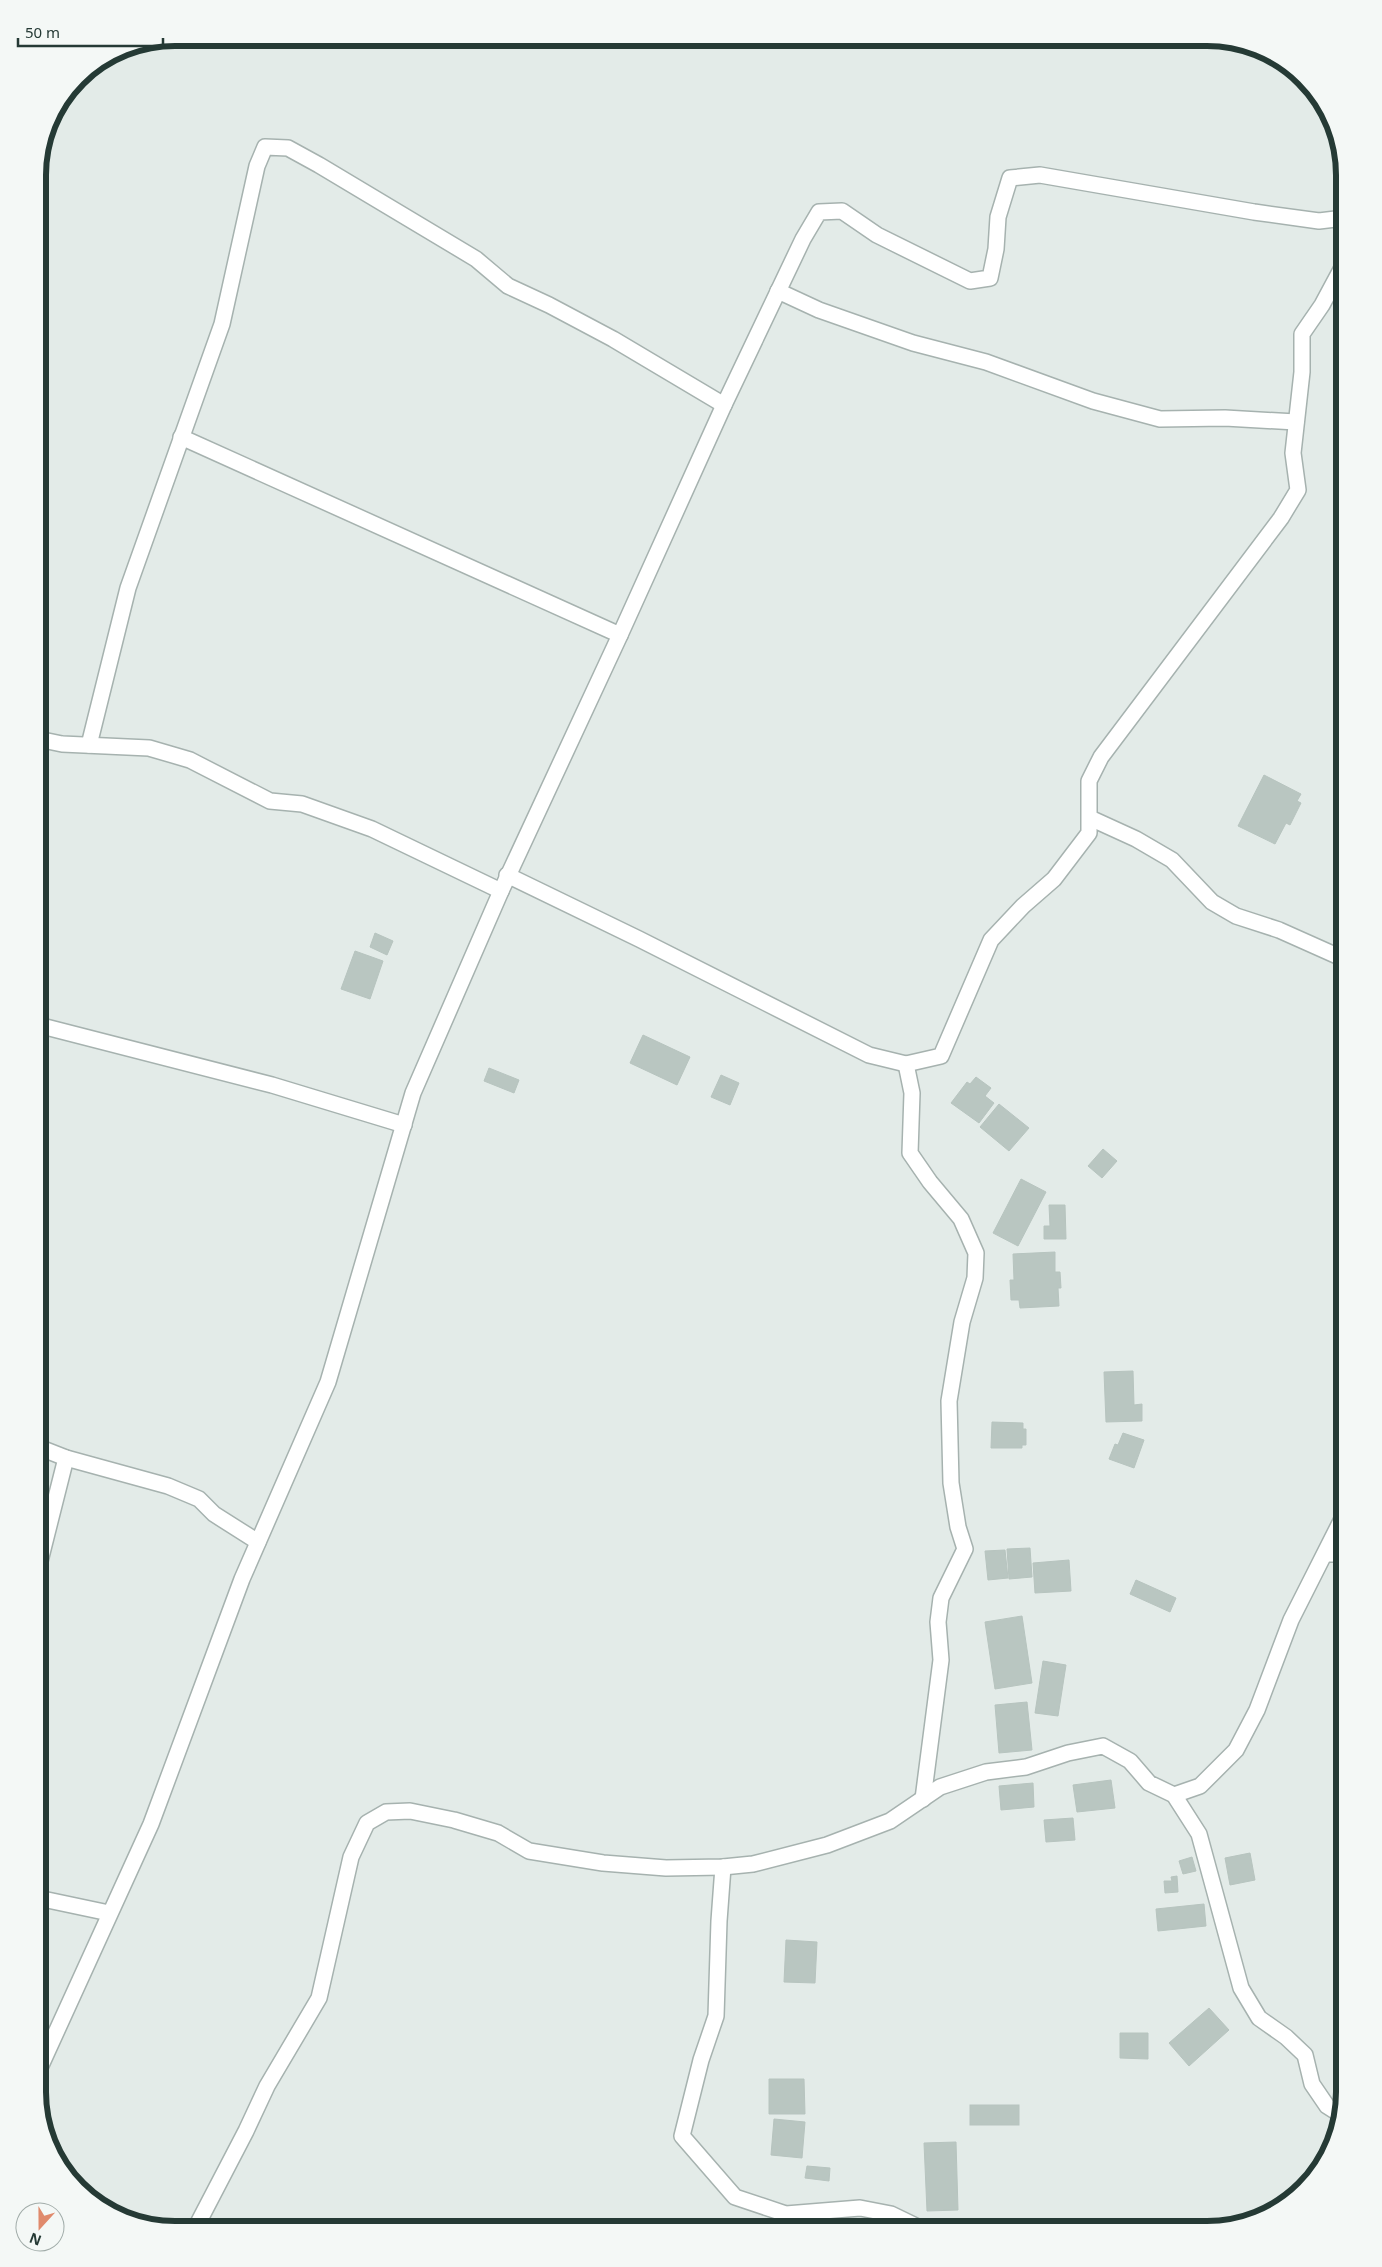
<svg xmlns="http://www.w3.org/2000/svg" width="1382" height="2267" font-family="'Noto Sans',sans-serif">
<style>
.building{fill:#b9c6c1;stroke:#b7c4bf}
.lines{fill:none;stroke-linecap:round;stroke-linejoin:round}
.minor-casing{stroke:#a6b2af;stroke-width:18}
.minor{stroke:#fff;stroke-width:15}
.rim{fill:none;stroke:#253a35;stroke-width:6}
</style>
<rect width="100%" height="100%" fill="#e3ebe8"/>
<g class="building">
<path d="M1264,775L1301,794L1297,801L1301,803L1290,825L1286,823L1275,844L1238,826Z"/>
<path d="M375,933L393,941L387,955L370,947Z"/>
<path d="M355,951L383,961L370,999L341,989Z"/>
<path d="M643,1035L690,1057L677,1085L630,1063Z"/>
<path d="M489,1068L519,1080L514,1093L484,1081Z"/>
<path d="M721,1075L739,1083L730,1105L711,1097Z"/>
<path d="M976,1077L991,1088L985,1096L994,1103L979,1123L951,1103L967,1082L970,1084Z"/>
<path d="M999,1104L1029,1128L1009,1151L980,1127Z"/>
<path d="M1103,1149L1117,1161L1102,1178L1088,1166Z"/>
<path d="M1021,1179L1046,1192L1018,1246L993,1233Z"/>
<path d="M1049,1205H1065L1066,1239H1044V1226H1050Z"/>
<path d="M1055,1252V1272H1060L1061,1288H1058L1059,1306L1020,1308L1019,1300H1011L1010,1280H1014L1013,1254Z"/>
<path d="M1133,1371L1134,1405L1142,1404V1421L1106,1422L1104,1372Z"/>
<path d="M992,1422L1023,1423V1429H1026V1445H1022V1448H991Z"/>
<path d="M1123,1433L1144,1440L1134,1468L1109,1459L1115,1444L1118,1445Z"/>
<path d="M1030,1548L1032,1577L1009,1579L1007,1549Z"/>
<path d="M1005,1550L1008,1578L988,1580L985,1551Z"/>
<path d="M1069,1560L1071,1591L1035,1593L1033,1563Z"/>
<path d="M1136,1580L1176,1598L1170,1612L1130,1594Z"/>
<path d="M1022,1616L1032,1683L995,1689L985,1622Z"/>
<path d="M1043,1661L1066,1665L1058,1716L1035,1713Z"/>
<path d="M1027,1702L1032,1750L999,1753L995,1705Z"/>
<path d="M1111,1780L1115,1808L1077,1812L1073,1785Z"/>
<path d="M1033,1783L1034,1807L1001,1810L999,1786Z"/>
<path d="M1073,1818L1075,1840L1046,1842L1044,1820Z"/>
<path d="M1250,1853L1255,1880L1230,1885L1225,1858Z"/>
<path d="M1192,1857L1196,1871L1183,1874L1179,1861Z"/>
<path d="M1177,1876L1178,1892L1165,1893L1164,1881H1172L1171,1877Z"/>
<path d="M1204,1904L1206,1926L1158,1931L1156,1909Z"/>
<path d="M786,1940L817,1942L815,1983L784,1982Z"/>
<path d="M1209,2008L1229,2030L1189,2066L1169,2043Z"/>
<path d="M1120,2033H1148V2059L1120,2058Z"/>
<path d="M769,2079H804L805,2114H769Z"/>
<rect x="970" y="2105" width="49" height="20"/>
<path d="M774,2119L805,2122L802,2158L771,2155Z"/>
<path d="M956,2142L958,2210L927,2211L924,2143Z"/>
<path d="M807,2166L830,2168L829,2181L805,2178Z"/>
</g>
<g class="lines">
<g class="minor-casing">
<g id="minor">
<path d="M69,91L79,77"/>
<path d="M48,123L49,121"/>
<path d="M778,291L819,310L913,343L986,362L1093,401L1160,419L1225,418L1296,422"/>
<path d="M181,437L620,635"/>
<path d="M38,739L62,744L149,748L190,760L270,801L302,804L372,829L501,891"/>
<path d="M89,745L128,588L222,324L257,166L265,147L288,148L319,165L476,259L508,286L549,305L613,339L724,405"/>
<path d="M1090,818L1136,839L1172,860L1212,902L1236,916L1279,930L1344,959"/>
<path d="M507,875L639,939L869,1055L906,1064L941,1056L991,940L1023,906L1054,879L1089,833V781L1101,757L1281,518L1298,490L1293,453L1302,372V334L1322,305L1344,264"/>
<path d="M38,1025L272,1085L404,1125"/>
<path d="M906,1064L912,1093L910,1153L930,1182L961,1219L976,1253L975,1278L962,1322L949,1401L951,1483L958,1527L965,1549L941,1598L938,1622L941,1660L923,1799"/>
<path d="M38,1447L66,1458L168,1486L199,1499L214,1514L258,1542"/>
<path d="M1325,1554H1344"/>
<path d="M38,1569L66,1458"/>
<path d="M1174,1795L1200,1786L1236,1750L1257,1710L1291,1620L1344,1515"/>
<path d="M723,1867L719,1921L716,2016L701,2060L682,2136L735,2197L786,2214L860,2208L891,2214L922,2229"/>
<path d="M38,1898L109,1913"/>
<path d="M38,2072L151,1824L242,1579L328,1382L413,1093L501,891L620,635L724,405L803,239L819,212L842,211L877,235L970,281L990,278L996,249L998,217L1010,178L1040,175L1254,212L1319,221L1344,218"/>
<path d="M195,2229L246,2131L267,2086L319,1998L351,1857L367,1823L386,1812L410,1811L454,1820L498,1833L529,1851L603,1863L666,1868L723,1867L753,1864L827,1845L890,1821L940,1787L986,1772L1026,1767L1068,1753L1103,1746L1130,1761L1149,1783L1174,1795L1199,1834L1241,1988L1259,2018L1286,2037L1305,2055L1312,2084L1327,2106L1338,2113"/>
</g>
</g>
<use href="#minor" class="minor"/>
</g>
<path d="M0 0H1382V2267H0ZM175 46H1207A129 129 0 0 1 1336 175V2092A129 129 0 0 1 1207 2221H175A129 129 0 0 1 46 2092V175A129 129 0 0 1 175 46Z" fill="#f4f8f6" fill-rule="evenodd"/>
<path class="rim" d="M175 46H1207A129 129 0 0 1 1336 175V2092A129 129 0 0 1 1207 2221H175A129 129 0 0 1 46 2092V175A129 129 0 0 1 175 46Z"/>
<g transform="translate(40 2227) rotate(201)"><circle r="24" fill="#f4f8f6" stroke="#a1aca9"/>
<path d="M0-4L9 19L0 12L-9 19Z" fill="#e08a6c"/>
<text y="-8" font-size="14" font-weight="bold" text-anchor="middle" fill="#253a35">N</text>
</g>
<path d="M18 38v8h145v-8" fill="none" stroke="#253a35" stroke-width="2.5"/>
<text x="25" y="38" font-size="15" fill="#253a35" stroke="#f4f8f6" stroke-width="4" paint-order="stroke">50 m</text>
</svg>
